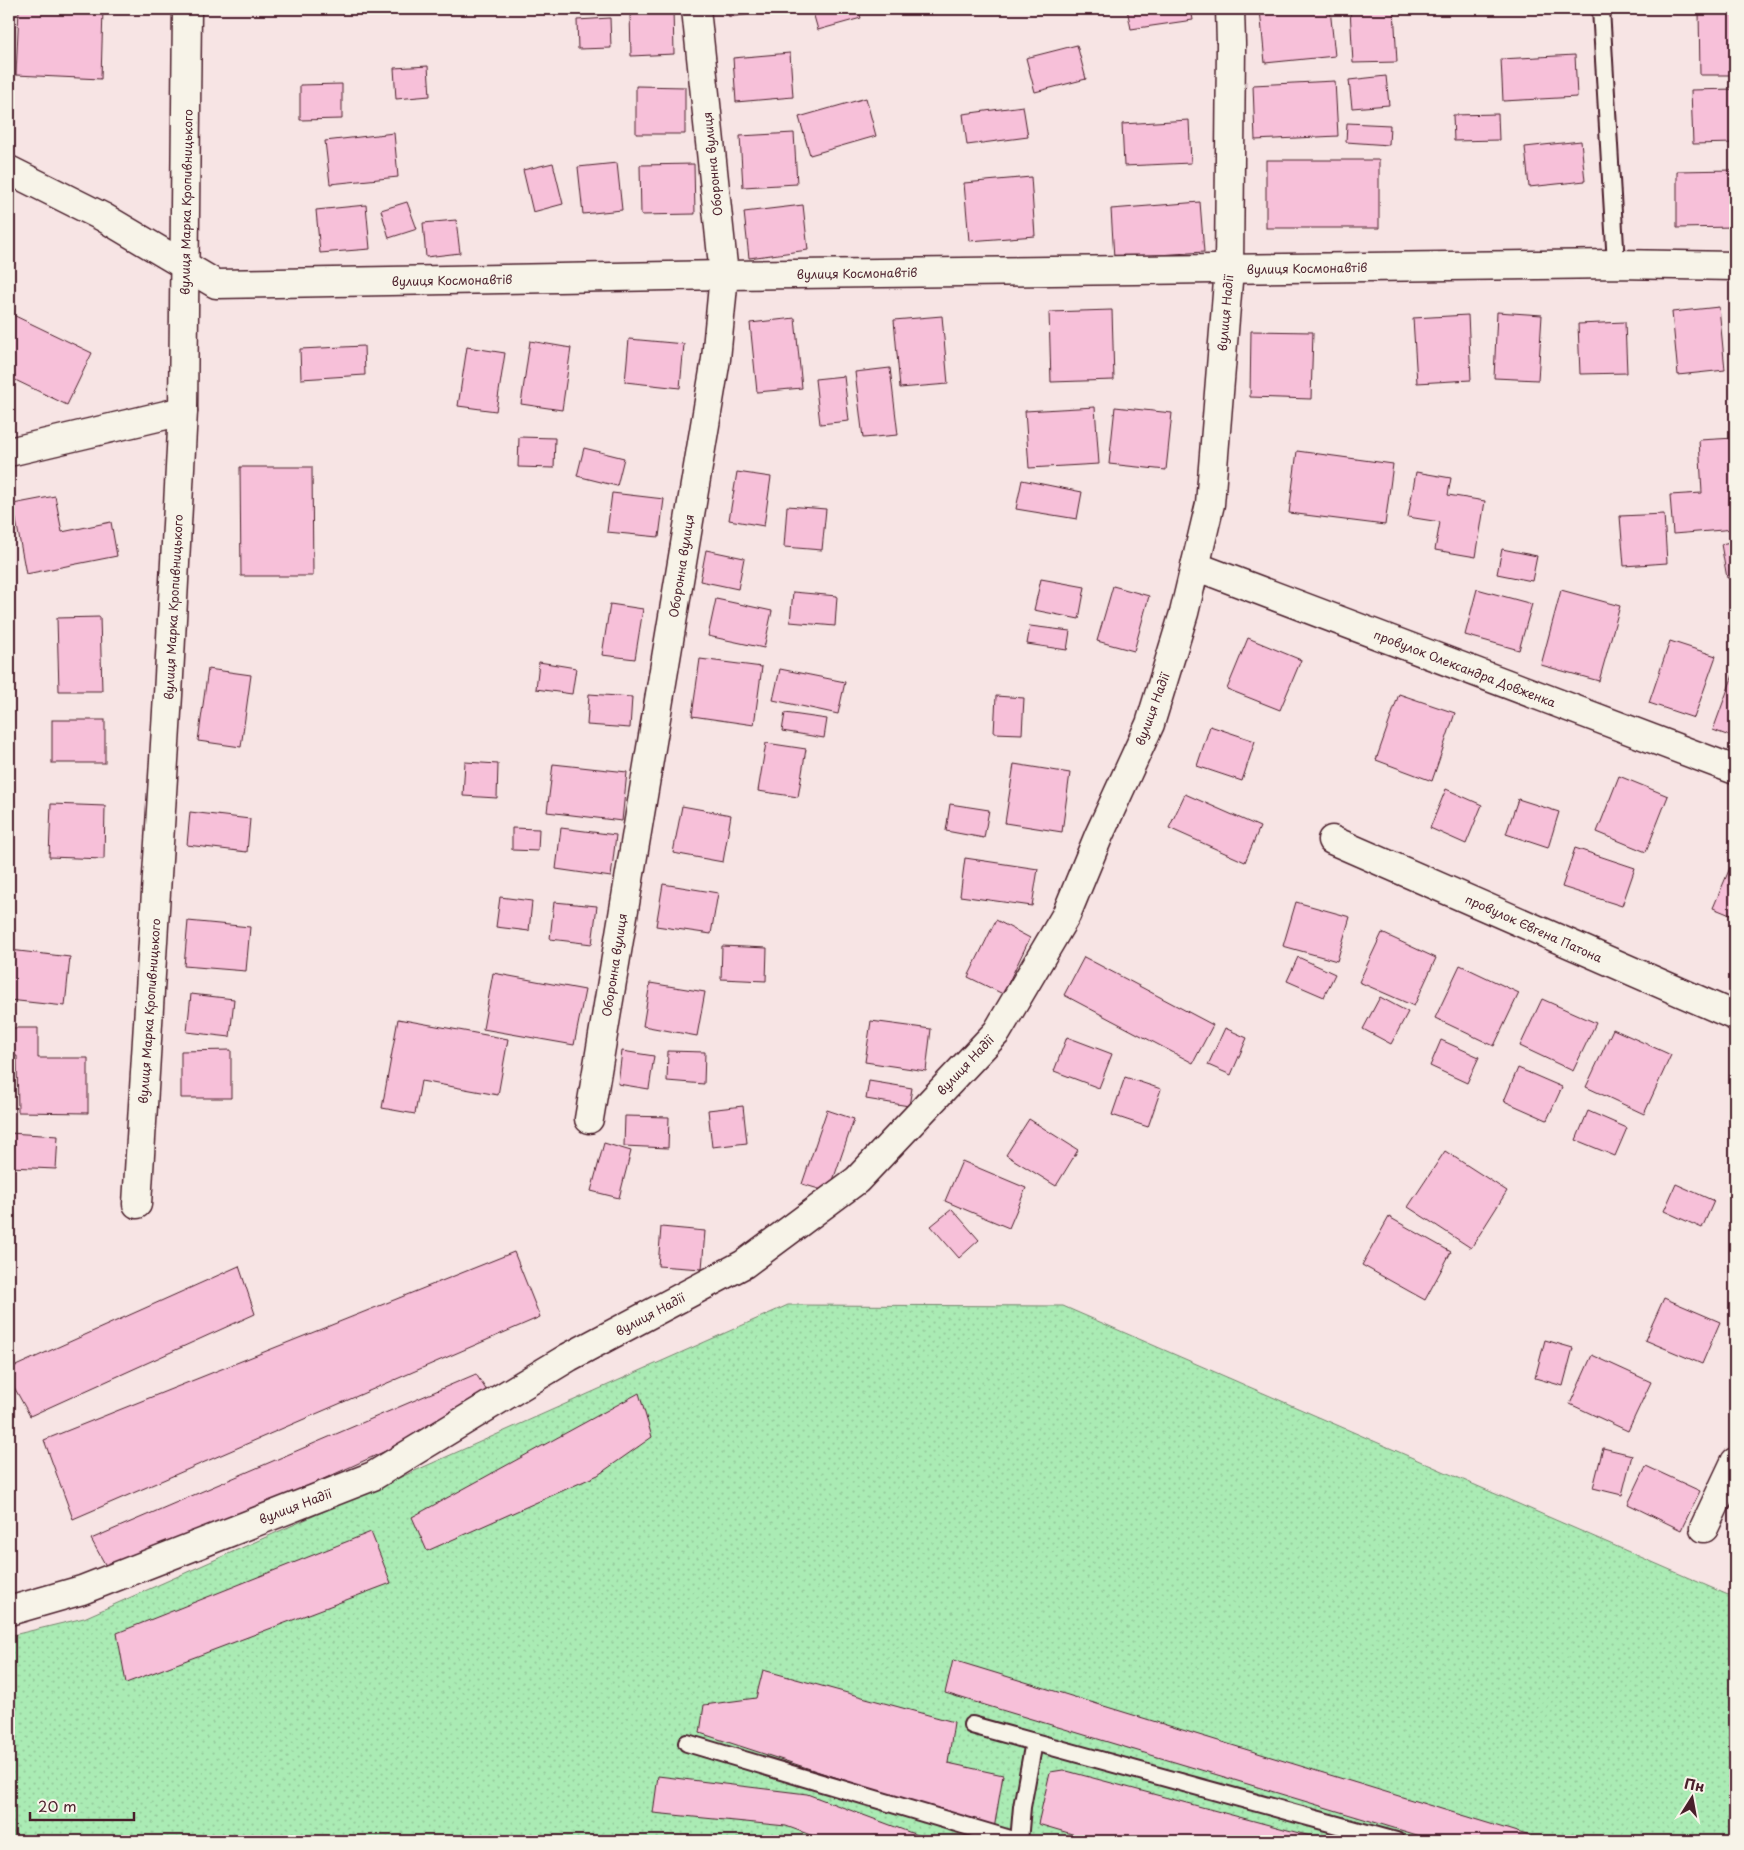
<svg xmlns="http://www.w3.org/2000/svg" width="1744" height="1850" font-family="'Playpen Sans',sans-serif">
<style>
.grass{fill:url(#grass-dots);stroke:#7a8570}
.building{fill:#f7c0d9;stroke:#4a1f2b}
.lines{fill:none;stroke-linecap:round;stroke-linejoin:round}
.lane-casing{stroke:#4a1f2b;stroke-width:20}
.street-casing{stroke:#4a1f2b;stroke-width:31}
.lane{stroke:#f7f3e8;stroke-width:16}
.street{stroke:#f7f3e8;stroke-width:28}
.labels{text-anchor:middle;dominant-baseline:central;stroke-width:5;stroke-linejoin:round;paint-order:stroke}
.street-label{font-size:12px;fill:#4a1f2b;stroke:#f7f3e8}
</style>
<defs>
<pattern id="grass-dots" width="8" height="8" patternUnits="userSpaceOnUse" patternTransform="scale(1.25)"><rect width="8" height="8" fill="#aaebb4"/><path d="M2 2h.1M6 6h.1" fill="none" stroke="#94c99b" stroke-width="1.8" stroke-linecap="round"/></pattern>
</defs>
<rect width="100%" height="100%" fill="#f7e4e4"/>
<filter id="ink" filterUnits="userSpaceOnUse"><feTurbulence type="fractalNoise" baseFrequency=".02" numOctaves="2"/><feDisplacementMap in="SourceGraphic" scale="10" xChannelSelector="R" yChannelSelector="G"/><feConvolveMatrix kernelMatrix="1 2 1 2 8 2 1 2 1" color-interpolation-filters="sRGB"/></filter>
<g filter="url(#ink)">
<path class="grass" d="M788,1305L1063,1306L1735,1598V1841H9V1636L84,1618Z"/>
<g class="building">
<path d="M19,9H103L101,79L16,75Z"/>
<path d="M673,9L674,54L631,56L630,11Z"/>
<path d="M728,9H773V11L729,17Z"/>
<path d="M812,9H858L861,18L818,30Z"/>
<path d="M1127,9H1191L1193,20L1131,29Z"/>
<path d="M1260,9H1330L1335,56L1265,63Z"/>
<path d="M1350,9H1394L1397,62L1353,63Z"/>
<path d="M1699,11H1735V75H1700Z"/>
<path d="M610,18L611,48L578,49L577,20Z"/>
<path d="M1077,45L1086,79L1035,92L1026,58Z"/>
<path d="M790,53L793,97L736,102L733,58Z"/>
<path d="M1575,55L1577,97L1503,101L1501,59Z"/>
<path d="M428,66L430,96L396,99L394,68Z"/>
<path d="M1386,76L1389,105L1352,108L1349,80Z"/>
<path d="M1335,81L1338,136L1255,140L1253,85Z"/>
<path d="M342,84V119L300,120V85Z"/>
<path d="M636,86L685,87V134H636Z"/>
<path d="M1735,89V143L1693,144L1691,90Z"/>
<path d="M866,98L876,136L810,155L799,117Z"/>
<path d="M1023,106L1028,137L967,145L963,114Z"/>
<path d="M1498,114L1499,140L1454,141L1453,115Z"/>
<path d="M1189,120L1191,163L1124,166L1122,124Z"/>
<path d="M1347,123L1390,125L1389,145L1346,142Z"/>
<path d="M394,133L398,177L330,184L325,141Z"/>
<path d="M794,133L797,184L743,187L740,136Z"/>
<path d="M1581,141L1585,181L1529,187L1525,147Z"/>
<rect x="1266" y="160" width="113" height="68"/>
<path d="M553,163L563,204L533,212L523,170Z"/>
<path d="M617,163L622,210L583,214L578,167Z"/>
<path d="M694,164L695,214L641,215L640,165Z"/>
<path d="M1735,170V227L1677,228V171Z"/>
<path d="M1031,177L1035,236L969,241L964,183Z"/>
<path d="M407,202L417,229L389,238L381,210Z"/>
<path d="M1200,202L1204,252L1114,258L1111,209Z"/>
<path d="M366,205L370,249L320,253L316,210Z"/>
<path d="M803,205L808,250L749,258L744,212Z"/>
<path d="M456,220L460,253L426,257L423,223Z"/>
<path d="M1719,307L1725,370L1678,375L1672,312Z"/>
<path d="M1112,310L1114,380L1051,382L1049,312Z"/>
<path d="M1497,312L1542,315L1538,380L1494,378Z"/>
<path d="M9,313L92,353L67,405L9,377Z"/>
<path d="M1468,315L1471,380L1417,383L1413,318Z"/>
<path d="M942,316L948,384L900,388L894,320Z"/>
<path d="M795,318L802,388L757,392L750,323Z"/>
<path d="M1625,322L1627,373L1580,374L1578,324Z"/>
<path d="M1251,331L1313,332L1311,399L1250,397Z"/>
<path d="M629,339L684,344L680,388L625,382Z"/>
<path d="M530,341L571,348L562,410L521,404Z"/>
<path d="M364,346L365,375L301,379L300,349Z"/>
<path d="M467,347L505,353L496,411L458,406Z"/>
<path d="M890,368L898,435L863,438L855,372Z"/>
<path d="M844,376L849,421L820,424L815,379Z"/>
<path d="M1095,407L1099,464L1029,468L1025,411Z"/>
<path d="M1115,407L1172,413L1166,470L1109,464Z"/>
<path d="M519,437L555,438L554,468L518,467Z"/>
<path d="M1735,438V529L1673,534L1670,495L1702,493L1699,440Z"/>
<path d="M584,448L624,458L617,486L577,476Z"/>
<path d="M1297,451L1393,464L1385,525L1289,513Z"/>
<path d="M240,467H312L313,576H241Z"/>
<path d="M737,472L771,477L764,526L729,520Z"/>
<path d="M1416,472L1451,478L1448,495L1485,501L1476,557L1435,550L1440,522L1408,517Z"/>
<path d="M1022,480L1082,492L1077,519L1016,509Z"/>
<path d="M612,493L664,499L659,537L607,532Z"/>
<path d="M55,496L62,532L111,522L117,556L26,574L13,504Z"/>
<path d="M787,506L826,509L822,550L784,547Z"/>
<path d="M1664,514L1667,563L1624,566L1620,516Z"/>
<path d="M1735,541V576L1727,578L1721,544Z"/>
<path d="M1502,549L1537,556L1532,581L1497,574Z"/>
<path d="M706,550L744,558L738,589L700,581Z"/>
<path d="M1041,579L1085,587L1079,619L1034,610Z"/>
<path d="M1113,586L1149,596L1134,651L1097,641Z"/>
<path d="M1477,589L1532,604L1519,650L1465,635Z"/>
<path d="M1561,590L1620,606L1599,681L1541,665Z"/>
<path d="M793,592L837,596L835,626L790,622Z"/>
<path d="M716,599L772,611L764,648L708,636Z"/>
<path d="M610,604L643,609L635,659L602,655Z"/>
<path d="M100,617L102,691H59L57,618Z"/>
<path d="M1030,626L1070,631L1067,650L1027,644Z"/>
<path d="M1248,638L1301,660L1280,710L1227,689Z"/>
<path d="M1670,641L1716,656L1694,718L1649,703Z"/>
<path d="M700,659L762,667L754,725L692,716Z"/>
<path d="M539,662L576,668L572,694L536,689Z"/>
<path d="M208,669L251,675L241,747L198,741Z"/>
<path d="M780,669L845,682L838,714L773,700Z"/>
<path d="M1733,675H1735V738L1713,730Z"/>
<path d="M589,694L632,697L630,728L587,725Z"/>
<path d="M1399,694L1455,713L1432,781L1376,760Z"/>
<path d="M996,696L1024,698L1022,734L994,733Z"/>
<path d="M785,713L827,719L824,738L782,731Z"/>
<rect x="52" y="720" width="53" height="43"/>
<path d="M1210,726L1255,741L1242,781L1197,766Z"/>
<path d="M766,743L806,749L798,797L758,791Z"/>
<path d="M465,762L498,764L497,798L463,796Z"/>
<path d="M553,764L627,772L622,821L547,812Z"/>
<path d="M1014,764L1070,773L1062,832L1005,823Z"/>
<path d="M1619,776L1668,796L1646,852L1597,832Z"/>
<path d="M1446,789L1482,805L1466,844L1430,828Z"/>
<path d="M1185,794L1260,827L1245,862L1169,828Z"/>
<path d="M1518,799L1559,812L1548,848L1506,834Z"/>
<path d="M51,804L105,806L104,859L49,857Z"/>
<path d="M950,804L989,810L984,838L946,831Z"/>
<path d="M682,806L731,815L723,862L673,853Z"/>
<path d="M190,812L250,819L247,852L187,845Z"/>
<path d="M512,828L539,829L538,851L512,850Z"/>
<path d="M561,828L616,835L611,877L556,869Z"/>
<path d="M1575,848L1635,868L1622,906L1562,887Z"/>
<path d="M1735,856V917L1713,908Z"/>
<path d="M965,858L1038,869L1032,906L960,896Z"/>
<path d="M663,884L718,893L711,934L656,926Z"/>
<path d="M500,897L532,901L529,931L496,927Z"/>
<path d="M554,902L597,906L592,944L550,939Z"/>
<path d="M1296,902L1350,917L1337,961L1283,946Z"/>
<path d="M996,920L1030,938L1003,994L968,977Z"/>
<path d="M188,921L250,927L246,971L184,966Z"/>
<path d="M1382,933L1436,958L1414,1006L1359,982Z"/>
<path d="M722,946L767,948L766,981L721,979Z"/>
<path d="M10,950L70,957L65,1006L9,1000Z"/>
<path d="M1084,957L1213,1025L1193,1063L1064,995Z"/>
<path d="M1298,957L1335,974L1324,997L1287,981Z"/>
<path d="M1460,965L1519,993L1494,1046L1435,1018Z"/>
<path d="M493,973L585,990L574,1045L483,1029Z"/>
<path d="M650,983L705,992L697,1036L643,1026Z"/>
<path d="M191,994L234,999L230,1037L187,1032Z"/>
<path d="M1380,997L1408,1012L1391,1044L1363,1029Z"/>
<path d="M1542,999L1596,1023L1573,1071L1520,1046Z"/>
<path d="M398,1019L508,1039L498,1095L421,1081L415,1114L382,1108Z"/>
<path d="M871,1021L931,1029L926,1071L865,1062Z"/>
<path d="M9,1028H38V1058H88V1113L18,1112L17,1056H9Z"/>
<path d="M1225,1028L1247,1038L1231,1075L1208,1065Z"/>
<path d="M1613,1029L1671,1055L1644,1114L1586,1087Z"/>
<path d="M1067,1037L1112,1054L1099,1088L1054,1071Z"/>
<path d="M1441,1040L1479,1057L1467,1083L1430,1066Z"/>
<path d="M231,1050V1098H181V1051Z"/>
<path d="M622,1051L654,1056L649,1089L618,1084Z"/>
<path d="M668,1051L705,1052L704,1084L667,1081Z"/>
<path d="M1518,1068L1562,1087L1547,1120L1504,1101Z"/>
<path d="M1125,1077L1161,1089L1148,1127L1112,1115Z"/>
<path d="M869,1081L912,1088L909,1106L866,1099Z"/>
<path d="M743,1106L747,1143L712,1147L708,1110Z"/>
<path d="M827,1110L854,1119L829,1192L802,1184Z"/>
<path d="M1588,1111L1627,1128L1615,1156L1576,1140Z"/>
<path d="M625,1116L669,1117L668,1148L624,1146Z"/>
<path d="M1029,1119L1078,1150L1056,1186L1006,1155Z"/>
<path d="M9,1133L58,1136L56,1169L9,1167Z"/>
<path d="M604,1143L631,1151L619,1198L591,1191Z"/>
<path d="M1445,1151L1507,1191L1471,1248L1408,1207Z"/>
<path d="M962,1161L1026,1188L1009,1228L945,1201Z"/>
<path d="M1676,1184L1714,1201L1702,1228L1664,1211Z"/>
<path d="M952,1209L979,1240L959,1258L931,1226Z"/>
<path d="M1735,1214V1231L1728,1227Z"/>
<path d="M1389,1217L1451,1252L1425,1300L1362,1265Z"/>
<path d="M661,1227L705,1231L702,1269L658,1266Z"/>
<path d="M514,1252L540,1317L73,1519L44,1440Z"/>
<path d="M239,1266L255,1314L30,1416L9,1378V1369Z"/>
<path d="M1664,1298L1720,1322L1702,1364L1645,1340Z"/>
<path d="M1545,1340L1573,1348L1563,1386L1535,1378Z"/>
<path d="M1592,1355L1651,1382L1628,1431L1570,1404Z"/>
<path d="M476,1374L494,1402L111,1575L91,1539Z"/>
<path d="M639,1393L652,1437L598,1475L427,1551L412,1517Z"/>
<path d="M1603,1448L1632,1455L1622,1495L1593,1488Z"/>
<path d="M1646,1466L1700,1491L1681,1530L1628,1504Z"/>
<path d="M371,1532L391,1583L126,1683L117,1633Z"/>
<path d="M953,1660L1530,1836V1841H1437L945,1693Z"/>
<path d="M763,1670L954,1722L948,1763L1003,1775L994,1829L700,1733L704,1705L756,1698Z"/>
<path d="M1063,1770L1329,1841H1096L1038,1824L1050,1772Z"/>
<path d="M658,1776L807,1794L933,1841H827L786,1826L653,1813Z"/>
</g>
<g class="lines">
<g class="lane-casing">
<g id="lane">
<path d="M1601,9L1616,264"/>
<path d="M972,1725L1396,1841"/>
<path d="M687,1743L1017,1841"/>
<path d="M1019,1841L1022,1807L1034,1742"/>
</g>
</g>
<g class="street-casing">
<g id="street">
<path d="M9,170L103,217L216,284L724,275L1616,264L1735,266"/>
<path d="M9,452L183,411"/>
<path d="M1195,566L1735,770"/>
<path d="M1332,840L1735,1016"/>
<path d="M589,1119L716,359L724,275L696,9"/>
<path d="M137,1204L168,695L183,411L187,9"/>
<path d="M1704,1528L1735,1462"/>
<path d="M9,1611L82,1590L373,1476L569,1357L744,1264L857,1180L997,1032L1066,915L1099,835L1150,724L1184,613L1210,504L1229,269L1231,44L1230,9"/>
</g>
</g>
<use href="#lane" class="lane"/>
<use href="#street" class="street"/>
</g>
</g>
<g class="labels">
<g class="street-label">
<text transform="translate(712 164) rotate(-96)">Оборонна вулиця</text>
<text transform="translate(186 202) rotate(-89)">вулиця Марка Кропивницького</text>
<text transform="translate(1307 268) rotate(-1)">вулиця Космонавтів</text>
<text transform="translate(857 273) rotate(-1)">вулиця Космонавтів</text>
<text transform="translate(452 280) rotate(-1)">вулиця Космонавтів</text>
<text transform="translate(1225 313) rotate(-85)">вулиця Надії</text>
<text transform="translate(681 566) rotate(-81)">Оборонна вулиця</text>
<text transform="translate(173 607) rotate(-87)">вулиця Марка Кропивницького</text>
<text transform="translate(1465 668) rotate(21)">провулок Олександра Довженка</text>
<text transform="translate(1152 709) rotate(-70)">вулиця Надії</text>
<text transform="translate(1534 928) rotate(24)">провулок Євгена Патона</text>
<text transform="translate(614 965) rotate(-81)">Оборонна вулиця</text>
<text transform="translate(149 1011) rotate(-86)">вулиця Марка Кропивницького</text>
<text transform="translate(965 1065) rotate(-47)">вулиця Надії</text>
<text transform="translate(650 1314) rotate(-28)">вулиця Надії</text>
<text transform="translate(295 1506) rotate(-21)">вулиця Надії</text>
</g>
</g>
<rect width="1744" height="1850" fill="none" stroke="#f7f3e8" stroke-width="30"/>
<rect x="15" y="15" width="1714" height="1820" fill="none" stroke="#4a1f2b" stroke-width="2" filter="url(#ink)"/>
<g transform="translate(1692 1798) rotate(11)" stroke="#f7f3e8" stroke-width="4" paint-order="stroke">
<path d="M0-4L9 19L0 12L-9 19Z" fill="#4a1f2b"/>
<text y="-8" font-size="14" font-weight="bold" text-anchor="middle" fill="#4a1f2b">Пн</text>
</g>
<path d="M30 1812v8h104v-8" fill="none" stroke="#4a1f2b" stroke-width="2.5"/>
<text x="38" y="1812" font-size="15" fill="#4a1f2b" stroke="#f7f3e8" stroke-width="4" paint-order="stroke">20 m</text>
</svg>
